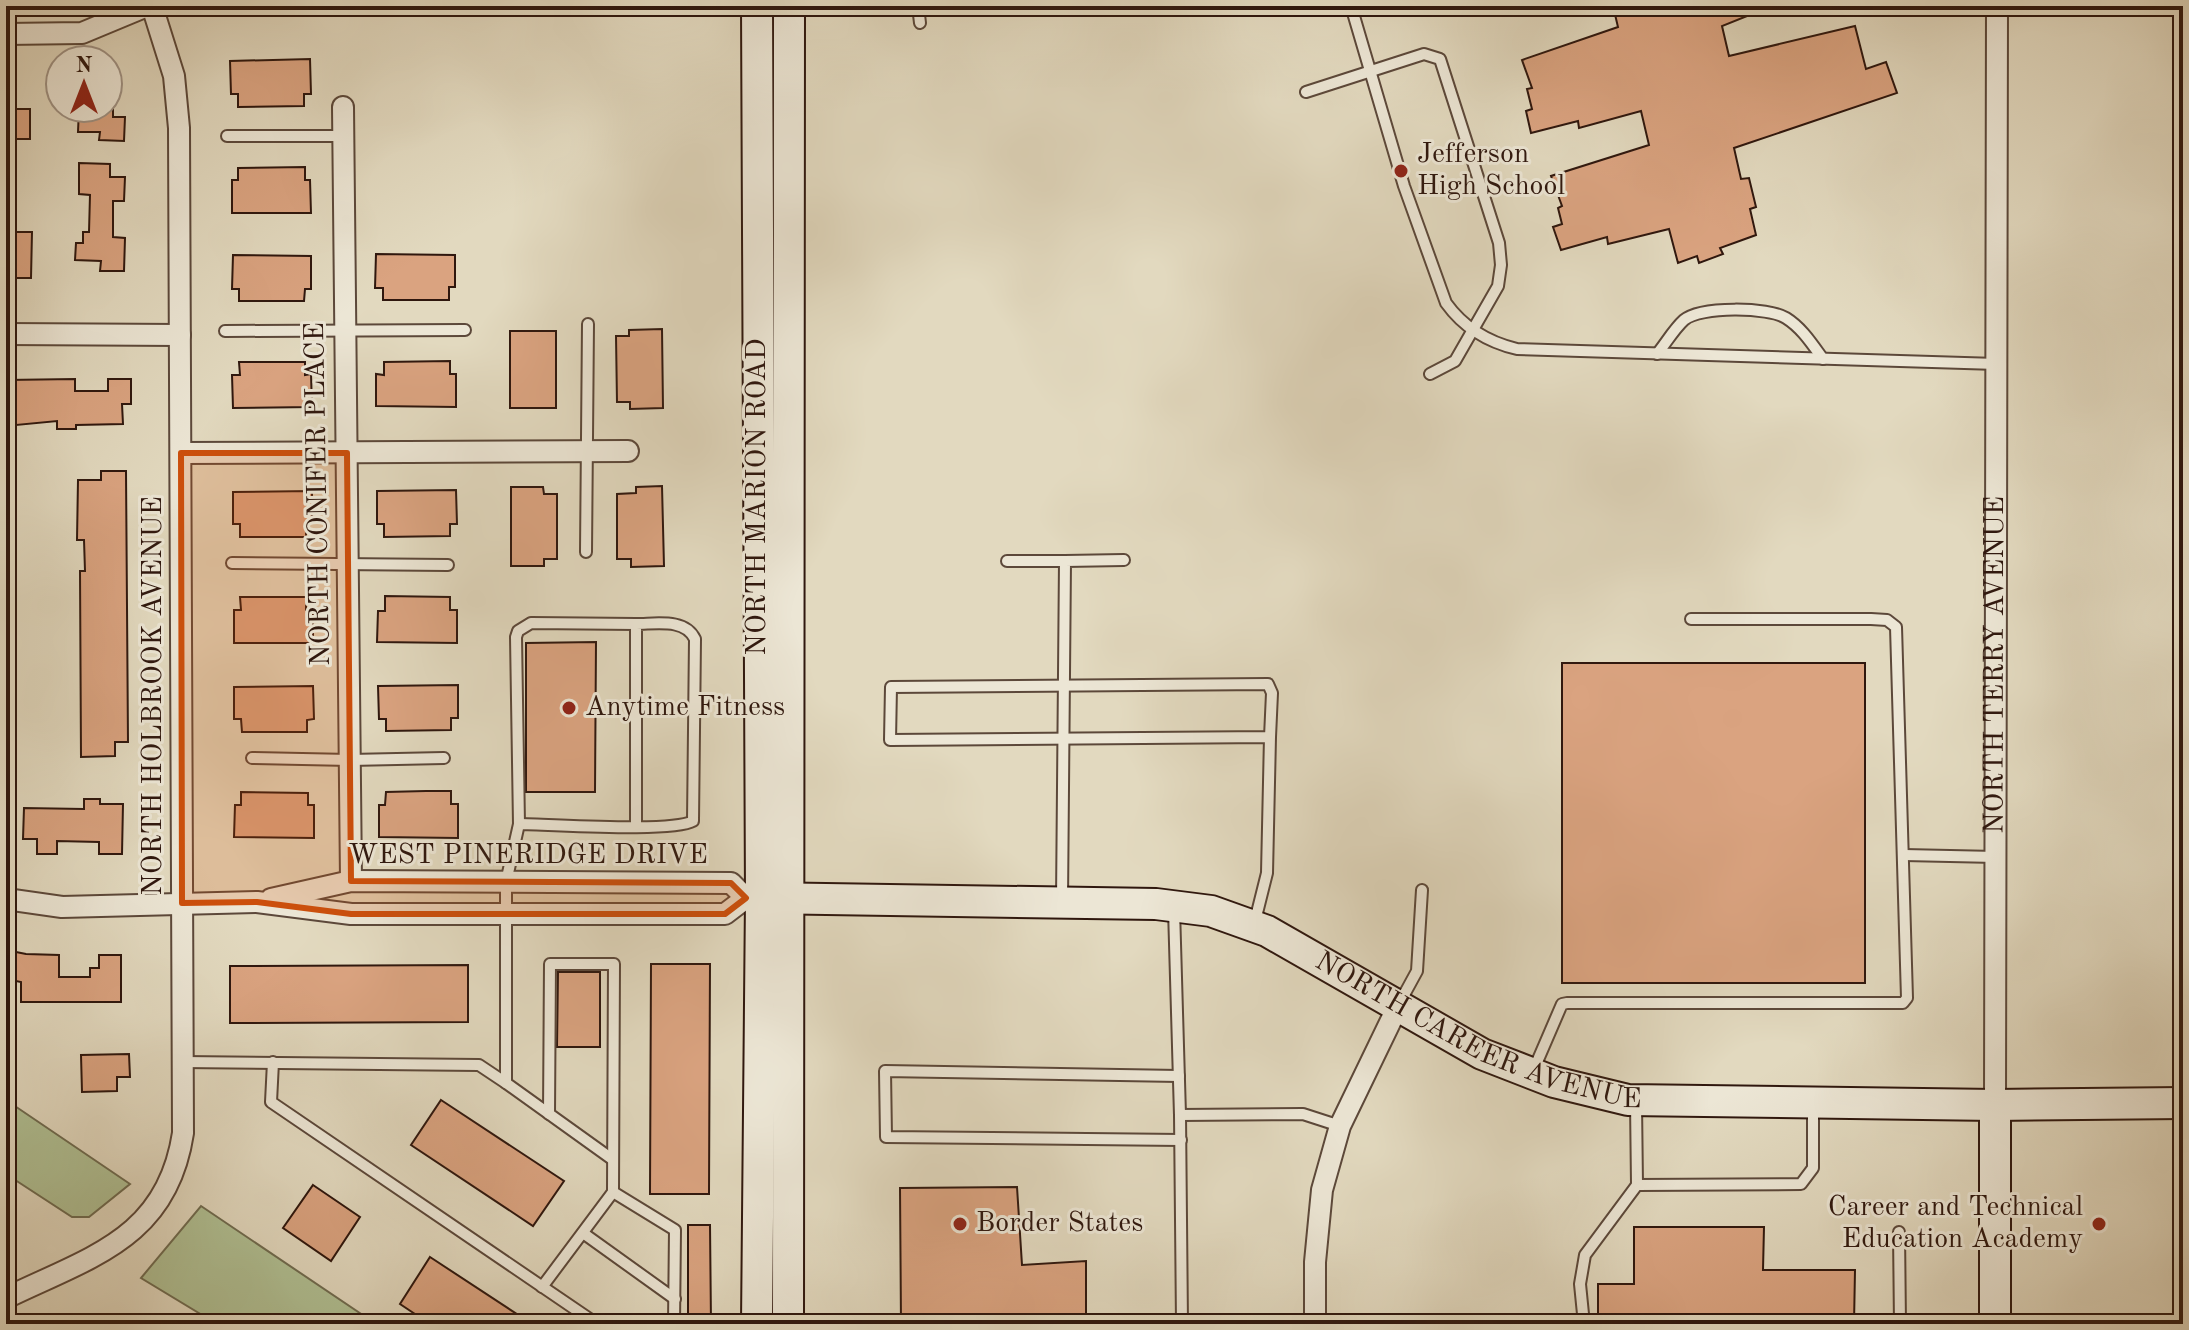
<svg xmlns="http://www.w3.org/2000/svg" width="2189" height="1330" font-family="'Old Standard TT',serif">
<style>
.green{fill:#b0c094;stroke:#706c51;stroke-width:2}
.building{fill:#daa380;stroke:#2f170e;stroke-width:2}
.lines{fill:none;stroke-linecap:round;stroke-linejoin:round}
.lane-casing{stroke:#5c483a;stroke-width:14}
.street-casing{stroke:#5c483a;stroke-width:24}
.secondary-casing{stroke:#2f170e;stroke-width:34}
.lane{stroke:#ece6d5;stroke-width:10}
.street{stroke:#ece6d5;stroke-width:20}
.secondary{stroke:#ece6d5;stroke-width:30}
.marked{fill:#cc4f0c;fill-opacity:0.2;stroke:#cc4f0c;stroke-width:6;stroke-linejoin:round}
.poi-dot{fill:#8f2418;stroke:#ece6d5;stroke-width:3}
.labels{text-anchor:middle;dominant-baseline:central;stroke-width:6;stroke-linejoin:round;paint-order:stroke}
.poi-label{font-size:28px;fill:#2f170e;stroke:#ece6d5;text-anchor:start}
.street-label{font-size:28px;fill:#2f170e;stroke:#ece6d5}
</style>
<rect width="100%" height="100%" fill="#e2d9bf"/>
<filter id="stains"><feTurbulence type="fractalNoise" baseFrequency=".0025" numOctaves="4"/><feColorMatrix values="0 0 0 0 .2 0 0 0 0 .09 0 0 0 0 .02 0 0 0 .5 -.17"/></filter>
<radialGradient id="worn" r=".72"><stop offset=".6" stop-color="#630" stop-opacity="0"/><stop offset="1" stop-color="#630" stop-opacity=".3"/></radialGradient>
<g class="green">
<path d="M6,1100L130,1184L89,1217H72L6,1174Z"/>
<path d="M201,1206L376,1324H217L141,1278Z"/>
</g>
<g class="building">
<path d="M1613,6H1772L1722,26L1729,56L1855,26L1866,69L1886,62L1897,93L1734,148L1741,179L1749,178L1756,207L1750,209L1756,235L1720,248L1723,254L1699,263L1697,256L1678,263L1669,229L1608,244L1607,237L1561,250L1553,227L1562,224L1558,208L1562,206L1551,176L1649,145L1641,111L1579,128L1578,121L1531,133L1526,111L1532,109L1527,89L1532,88L1522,60L1618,27Z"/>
<path d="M310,59L311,94H304V106L238,107V94H231L230,61Z"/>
<path d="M79,108L113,109V117H125L124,141L99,140L100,132H78Z"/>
<rect x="6" y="109" width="24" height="30"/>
<path d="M79,163L110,164V177H125L124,201H113V237L125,238L124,271H100L101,261L75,260L76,243H83V232H89L90,195L79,194Z"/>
<path d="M305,167V180H310L311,213H232V180H238V168Z"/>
<path d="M6,232H32L31,278H9Z"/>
<path d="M376,254L455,255V287H449V300H383V288H375Z"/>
<path d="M233,255L311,256V289H305L304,301H239V289H232Z"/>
<path d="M662,329L663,408L630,409V402H617L616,336H629V330Z"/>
<rect x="510" y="331" width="46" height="77"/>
<path d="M450,361V374H456V407L376,406V374L384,375V362Z"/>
<path d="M239,362H305V375L311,374L312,407L233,408L232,375H240Z"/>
<path d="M75,379V391H108V379H131V404H122L123,424L76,425V429H57V421L6,426V380Z"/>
<path d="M101,471H126L128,742H115V756L81,757L80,571H85L84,540H77L78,480H101Z"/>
<path d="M662,486L664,566L631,567V559H617V494L636,493V487Z"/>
<path d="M511,487H543L544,494H557V559H544V566H511Z"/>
<path d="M456,490L457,524H450V536L384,537V524H377V491Z"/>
<path d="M312,491V523H306V537H240V524H233V492Z"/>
<path d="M385,596L450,597V610H457V643L377,642L378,611H385Z"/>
<path d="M240,597H306V610H313V643H234V610H241Z"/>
<path d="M596,642L595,792H526V643Z"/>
<rect x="1562" y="663" width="303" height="320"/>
<path d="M458,685V718H451V730L386,731V719H379L378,686Z"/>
<path d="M313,686L314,719L307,720V732H242L241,719H234V687Z"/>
<path d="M426,791H451V804H458V838L379,837V805H385L386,792Z"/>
<path d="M241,792L308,793V805H314V838L234,837L235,805H241Z"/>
<path d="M84,799H100V804H123L122,854H99V842L57,841V854H37V839H23L24,808L84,809Z"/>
<path d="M6,950L26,954L59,955V977H90V968H99V955H121V1002H21V982L6,979Z"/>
<path d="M651,964H710L709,1194H650Z"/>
<path d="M468,965V1022L230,1023V966Z"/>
<path d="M558,972H600V1047H557Z"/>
<path d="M129,1054L130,1077H117V1091L82,1092L81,1055Z"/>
<path d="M441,1100L564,1181L533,1226L411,1145Z"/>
<path d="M313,1185L360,1217L331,1261L283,1228Z"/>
<path d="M1017,1187L1022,1265L1086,1261V1324H901L900,1188Z"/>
<path d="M688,1225H710L711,1324H688Z"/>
<path d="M1634,1227H1764L1763,1270H1855L1854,1324H1598V1284H1634Z"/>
<path d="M430,1257L532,1324H430L400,1304Z"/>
</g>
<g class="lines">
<g class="lane-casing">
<g id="lane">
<path d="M918,6L920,23"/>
<path d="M1351,6L1404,186L1446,303C1464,328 1487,342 1517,349L1997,364"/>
<path d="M1306,92L1424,54L1440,59L1499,243L1501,265L1498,286L1455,361L1430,374"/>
<path d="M227,136H344"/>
<path d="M225,331L465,330"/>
<path d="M1657,354C1666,343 1674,329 1684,320C1700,306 1769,307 1786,318C1802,328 1812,344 1823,359"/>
<path d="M586,552L588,324"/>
<path d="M1007,561H1065"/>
<path d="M232,563L448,565"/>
<path d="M252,758L350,760L444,758"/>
<path d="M519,824L516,637L518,631L531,623L636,624"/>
<path d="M1904,855L1996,857"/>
<path d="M1062,901L1065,561L1124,560"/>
<path d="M1174,909L1180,1115L1303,1114L1340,1126"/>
<path d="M1254,925L1267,873L1270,737L890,740L891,687L1268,684L1272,693L1270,737"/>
<path d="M1399,1004L1417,971L1422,890"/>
<path d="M182,1062L479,1065L506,1083V882L519,824C551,824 672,833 693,821L695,639C685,618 656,624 636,624V826"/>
<path d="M273,1062L271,1102L597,1324"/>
<path d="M1534,1069L1562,1004L1567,1003H1903L1907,998L1896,627L1887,620L1871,619H1691"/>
<path d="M1179,1076L885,1071L886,1137L1181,1140"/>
<path d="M506,1083L612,1159"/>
<path d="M1636,1103L1637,1185L1801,1184L1813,1168V1106"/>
<path d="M549,1114L550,964H614L613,1192"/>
<path d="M1180,1115L1182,1324"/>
<path d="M1899,1232L1900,1324"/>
<path d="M583,1233L675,1299"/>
<path d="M542,1287L613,1192L675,1230L674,1324"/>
<path d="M1584,1324L1580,1284L1585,1255L1637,1185"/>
</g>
</g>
<g class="street-casing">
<g id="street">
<path d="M6,34L82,33L147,6"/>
<path d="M343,107L351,881"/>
<path d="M6,334L180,335"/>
<path d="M181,453L628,451"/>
<path d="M6,899L62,907L257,902L351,914H725L746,898H761"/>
<path d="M271,899L351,881L731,883L746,898"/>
<path id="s1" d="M1995,1105L1997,6"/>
<path d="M6,1298C90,1257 167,1239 183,1133L179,128L174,76L152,6"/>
<path d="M1315,1324V1262L1322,1190L1340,1126L1398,1006"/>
</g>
</g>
<g class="secondary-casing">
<g id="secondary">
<path id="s2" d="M761,898L1156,904L1211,911L1267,931L1482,1054L1554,1082L1628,1100L1995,1105L2183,1103"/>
<path d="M1995,1105V1324"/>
<path d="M757,1324L761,898L757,6"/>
<path d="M788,1324L789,6"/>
</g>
</g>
<use href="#lane" class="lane"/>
<use href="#street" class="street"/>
<use href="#secondary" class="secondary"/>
</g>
<path class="marked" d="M181,453H347L351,881L731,883L746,898L725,914H351L257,902L182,903Z"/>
<g class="poi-dot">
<circle cx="1401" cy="171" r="8"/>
<circle cx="569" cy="708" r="8"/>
<circle cx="960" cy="1224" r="8"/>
<circle cx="2099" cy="1224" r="8"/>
</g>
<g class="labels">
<g class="poi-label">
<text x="1417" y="155">Jefferson<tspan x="1417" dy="32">High School</tspan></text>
<text x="585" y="708">Anytime Fitness</text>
<text x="2083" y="1208" text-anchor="end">Career and Technical<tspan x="2083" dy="32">Education Academy</tspan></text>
<text x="976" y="1224">Border States</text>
</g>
<g class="street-label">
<text transform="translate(319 494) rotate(-91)">NORTH CONIFER PLACE</text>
<text transform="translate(758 497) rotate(-90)">NORTH MARION ROAD</text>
<text stroke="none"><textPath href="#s1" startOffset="440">NORTH TERRY AVENUE</textPath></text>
<text transform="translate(154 696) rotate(-90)">NORTH HOLBROOK AVENUE</text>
<text x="528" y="856">WEST PINERIDGE DRIVE</text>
<text stroke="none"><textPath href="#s2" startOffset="746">NORTH CAREER AVENUE</textPath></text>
</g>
</g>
<rect width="2189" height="1330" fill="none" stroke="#e2d9bf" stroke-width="32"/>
<rect x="8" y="8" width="2173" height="1314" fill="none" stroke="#2f170e" stroke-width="4"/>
<rect x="16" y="16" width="2157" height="1298" fill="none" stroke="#2f170e" stroke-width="2"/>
<g transform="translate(84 84)"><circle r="38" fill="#ece6d5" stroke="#a09385" stroke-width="2"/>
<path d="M0-6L14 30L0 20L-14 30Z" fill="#8f2418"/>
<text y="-12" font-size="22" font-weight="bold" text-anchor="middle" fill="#2f170e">N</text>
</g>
<rect width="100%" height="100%" filter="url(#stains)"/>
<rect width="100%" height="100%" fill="url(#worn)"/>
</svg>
